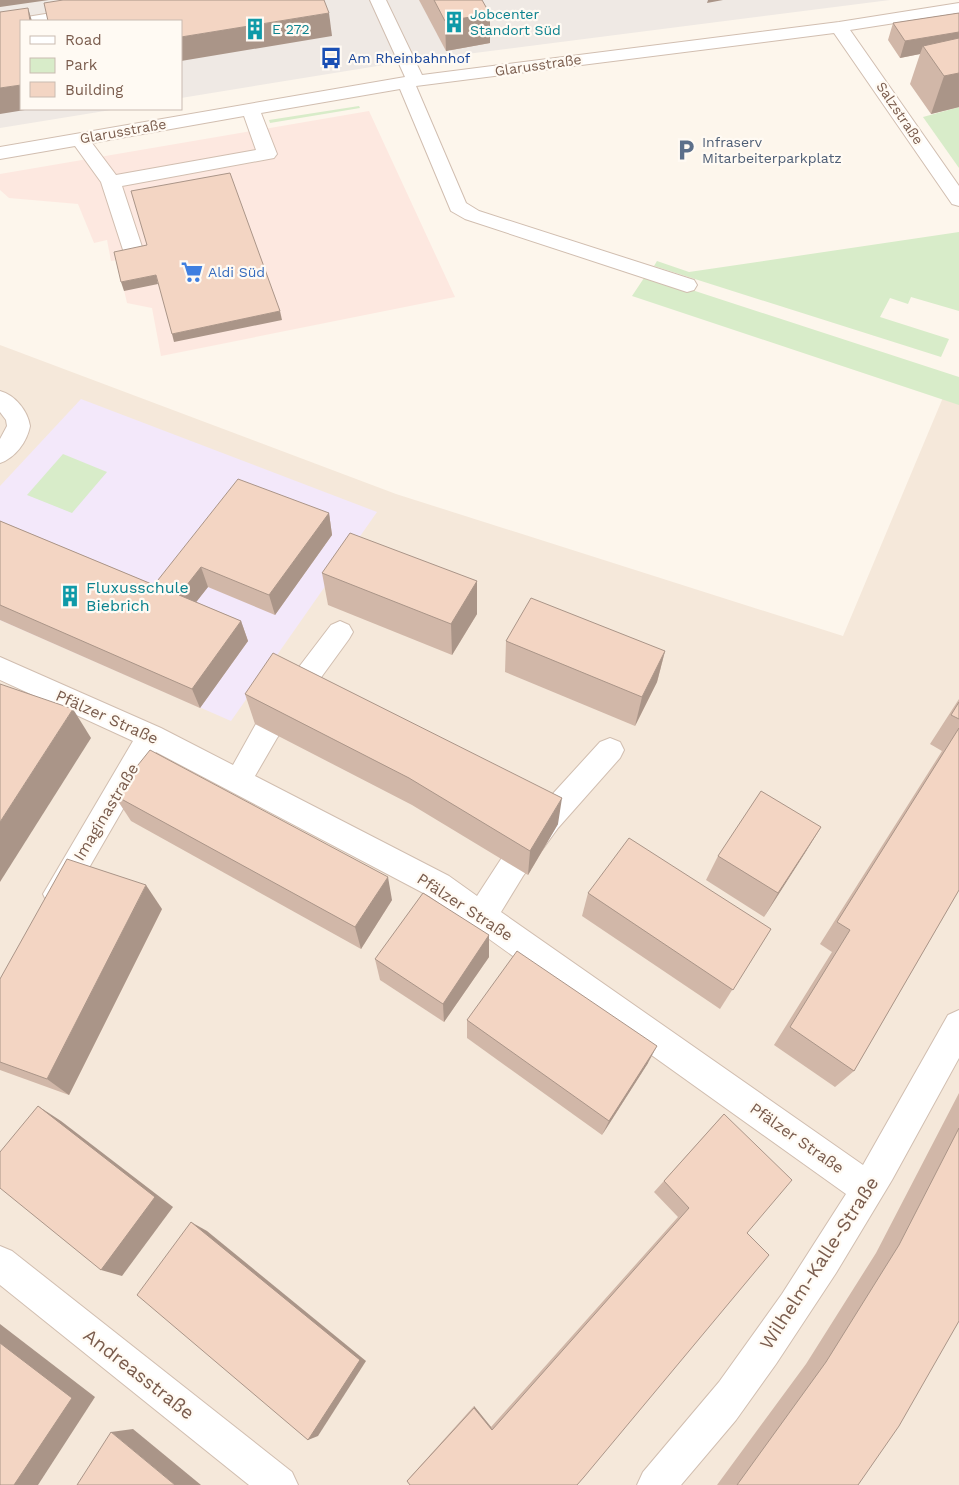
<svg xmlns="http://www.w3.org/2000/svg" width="959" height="1485" font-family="'Work Sans',sans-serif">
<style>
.residential{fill:#f5e8da}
.commercial{fill:#fde8e0}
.industrial{fill:#efe9e4}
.education{fill:#f3e8fa}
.green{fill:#d8ecc9}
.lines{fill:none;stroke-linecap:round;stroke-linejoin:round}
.minor-casing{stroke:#d1beb0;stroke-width:2}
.minor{fill:#fff;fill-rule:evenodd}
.wall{fill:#d1b7a8}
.shaded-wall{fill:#aa9588}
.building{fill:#f3d5c3;stroke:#aa9588}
.labels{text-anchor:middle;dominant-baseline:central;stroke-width:4.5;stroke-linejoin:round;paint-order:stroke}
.far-culture-label{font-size:14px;fill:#0d838f;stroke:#fffaf3;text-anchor:start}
.far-transit-label{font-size:14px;fill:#164399;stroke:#fffaf3;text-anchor:start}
.far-street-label{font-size:14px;fill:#7a5c4d;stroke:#fffaf3}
.far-service-label{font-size:14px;fill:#4e5e75;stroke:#fffaf3;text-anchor:start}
.far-shop-label{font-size:14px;fill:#366cbe;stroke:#fffaf3;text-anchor:start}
.culture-label{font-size:16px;fill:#0d838f;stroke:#fffaf3;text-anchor:start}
.street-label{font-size:16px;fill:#7a5c4d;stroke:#fffaf3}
.near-street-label{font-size:19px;fill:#7a5c4d;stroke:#fffaf3}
</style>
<rect width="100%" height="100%" fill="#fdf6ec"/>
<path class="residential" d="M0,345L396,494L843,636L947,388L959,392V1485H0Z"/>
<path class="commercial" d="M369,111L455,297L161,356L152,308L127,303L117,260L111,261L107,240L94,243L78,204L9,198L0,190V174Z"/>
<path class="industrial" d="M0,0H890L396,63L181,98V21H21V109H117L0,128Z"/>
<path class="education" d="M81,399L377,512L231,721L0,620V486Z"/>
<g class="green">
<path d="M359,106L360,108L270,123L269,120Z"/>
<path d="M959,107V168L923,117Z"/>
<path d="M959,232V311L911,297L908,304L890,298L880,317L949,339L941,357L654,266L657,261L689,272Z"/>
<path d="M646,275L959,377V405L632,296Z"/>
<path d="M63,454L107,472L72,513L27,495Z"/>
</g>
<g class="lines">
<g class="minor-casing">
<g id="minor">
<path d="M370,0H386L422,75L839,22L959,3V13L850,30L959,186V206L952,204L834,33L416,86L466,203L479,211L694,280L697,285L694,290L687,292L465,219L451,211L400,89L261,113L277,154L274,158L122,186L145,256L142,261L135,263L128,261L125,256L101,182L75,146L0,159V147L405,77ZM244,116L256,150L116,175L92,143Z"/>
<path d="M83,8L89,9L92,13L89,17L64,21H24L27,17L33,16Z"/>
<path d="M0,391C15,395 28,411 30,426C27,442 15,458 0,463V439L7,426L6,420L0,412Z"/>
<path d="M340,621L349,625L353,632L349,639L277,738L255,776L449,876L477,896L503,856L538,810L600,742L610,738L620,742L624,750L620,758L558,828L523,876L501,912L863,1165L948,1015L959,1010V1058L892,1180L836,1273L776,1364L736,1420L681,1485H637L643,1472L719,1382L782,1294L846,1194L429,896L156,752L68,904L58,908L48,904L43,894L133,741L0,680V657L161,728L233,765L257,722L331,625Z"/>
<path d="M0,1246L12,1251L292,1472L298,1485H249L0,1285Z"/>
</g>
</g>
<use href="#minor" class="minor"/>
</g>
<g class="wall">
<path d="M419,0H482L490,43L446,51Z"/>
<path d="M959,13V107L931,114L910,84L920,54L900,58L888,40L893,23Z"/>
<path d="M329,513L332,535L275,615L208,587L196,602L241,621L248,641L200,708L0,620V521L154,585Z"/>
<path d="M322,573L477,581V614L452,655L328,605Z"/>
<path d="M506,641L665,651L657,682L635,726L505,672Z"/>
<path d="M245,694L558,824L528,875L412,805L255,724Z"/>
<path d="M959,699V890L854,1071L835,1087L774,1045L832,952L820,944L942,751L930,744Z"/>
<path d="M114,795L392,900L361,949L131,821Z"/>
<path d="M821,827L764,917L706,880L718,856Z"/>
<path d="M588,893L771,929L720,1009L582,916Z"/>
<path d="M162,909L69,1095L0,1070V979Z"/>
<path d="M489,935V957L444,1022L380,980L375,959Z"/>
<path d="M467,1020L648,1063L602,1135L467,1038Z"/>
<path d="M959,1093V1321L858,1485H717L806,1364L876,1253Z"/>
<path d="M724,1114L747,1233L577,1485L407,1481L412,1475L474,1406L491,1427L678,1217L654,1192Z"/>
</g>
<g class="shaded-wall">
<path d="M0,0H49L0,7Z"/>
<path d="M708,0H723L707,3Z"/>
<path d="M28,8L32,21H30Z"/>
<path d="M329,13L332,36L181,61V37Z"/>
<path d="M490,14V43L446,51L445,21Z"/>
<path d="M959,32V48L923,46L920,54L900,58L905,41Z"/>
<path d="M959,73V107L931,114L944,76Z"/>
<path d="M21,85V109H31L0,114V88Z"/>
<path d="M156,275L158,284L124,291L121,282Z"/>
<path d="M280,311L282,320L174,342L172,334Z"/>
<path d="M329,513L332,535L275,615L269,595Z"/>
<path d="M201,567L208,587L186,615L179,595Z"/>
<path d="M477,581V614L452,655L451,624Z"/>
<path d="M241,621L248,641L200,708L192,689Z"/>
<path d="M665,651L657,682L635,726L642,697Z"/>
<path d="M73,709L91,738L0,882V822Z"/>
<path d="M562,798L558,824L528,875L530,851Z"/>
<path d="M821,827L805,853L764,917L778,893Z"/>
<path d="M388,877L392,900L361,949L355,927Z"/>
<path d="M146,885L162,909L69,1095L47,1079Z"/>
<path d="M489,935V957L444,1022L443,1004Z"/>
<path d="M657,1046L648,1063L602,1135L609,1121Z"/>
<path d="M38,1106L61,1121L173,1207L122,1276L101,1270Z"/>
<path d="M191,1222L207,1231L366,1361L318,1436L308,1440Z"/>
<path d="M0,1324L95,1397L38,1485H14L0,1343Z"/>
<path d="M474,1406L491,1427L492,1430L474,1408Z"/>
<path d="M133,1429L201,1485H175L111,1432Z"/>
</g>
<g class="building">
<path d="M63,0H324L329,13L181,37V21H48L44,3Z"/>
<path d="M434,0H482L490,14L445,21Z"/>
<path d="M28,8L30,21H21V85L0,88V12Z"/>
<path d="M959,13V32L905,41L893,23Z"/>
<path d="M959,38V73L944,76L923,46Z"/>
<path d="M230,173L280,311L172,334L156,275L121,282L114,252L147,245L131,191Z"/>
<path d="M238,479L329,513L269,595L201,567L179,595L241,621L192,689L0,605V521L154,585Z"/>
<path d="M350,533L477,581L451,624L322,573Z"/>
<path d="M531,598L665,651L642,697L506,641Z"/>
<path d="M273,653L562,798L530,851L409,778L245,694Z"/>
<path d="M0,684L73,709L0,822Z"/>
<path d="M959,702V719L951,715Z"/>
<path d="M959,728V890L854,1071L790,1027L850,930L837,922Z"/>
<path d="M150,750L388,877L355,927L114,795Z"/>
<path d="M761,791L821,827L778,893L718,856Z"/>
<path d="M629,838L771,929L733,990L588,893Z"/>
<path d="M67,859L146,885L47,1079L0,1062V979Z"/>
<path d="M423,893L489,935L443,1004L375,959Z"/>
<path d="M517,951L657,1046L609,1121L467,1020Z"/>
<path d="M38,1106L155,1197L101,1270L0,1188V1152Z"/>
<path d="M724,1114L792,1180L747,1233L769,1255L584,1477L577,1485H410L407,1481L474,1408L492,1430L689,1208L664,1181Z"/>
<path d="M959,1128V1321L899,1426L858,1485H737L826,1362L899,1245Z"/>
<path d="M191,1222L360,1360L308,1440L137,1295Z"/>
<path d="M0,1343L72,1398L14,1485H0Z"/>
<path d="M111,1432L175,1485H77Z"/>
</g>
<defs>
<g id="building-bare" transform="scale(1.725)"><path d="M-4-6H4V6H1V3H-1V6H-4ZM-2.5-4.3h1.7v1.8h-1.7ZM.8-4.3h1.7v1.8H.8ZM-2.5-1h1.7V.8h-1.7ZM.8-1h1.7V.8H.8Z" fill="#0f9aa8" stroke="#fffaf3" stroke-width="2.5" paint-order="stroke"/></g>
<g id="bus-bare" transform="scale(1.725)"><path d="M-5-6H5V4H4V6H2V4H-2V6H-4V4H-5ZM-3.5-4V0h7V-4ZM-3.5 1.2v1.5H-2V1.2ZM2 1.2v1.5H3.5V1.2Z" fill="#1a4fb4" stroke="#fffaf3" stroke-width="2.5" paint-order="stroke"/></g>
<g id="parking-bare" transform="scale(1.725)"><path d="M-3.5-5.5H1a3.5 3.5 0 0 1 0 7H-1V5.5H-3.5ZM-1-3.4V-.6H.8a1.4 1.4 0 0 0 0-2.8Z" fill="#5c6f8a" stroke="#fffaf3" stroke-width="2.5" paint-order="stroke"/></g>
<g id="supermarket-bare" transform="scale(1.725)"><path d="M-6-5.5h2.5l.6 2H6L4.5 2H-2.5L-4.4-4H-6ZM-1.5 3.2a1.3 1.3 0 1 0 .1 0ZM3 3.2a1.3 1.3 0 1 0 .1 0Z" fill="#3f7fe0" stroke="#fffaf3" stroke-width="2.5" paint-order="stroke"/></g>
</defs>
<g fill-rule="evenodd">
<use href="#building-bare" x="454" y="22"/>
<use href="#building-bare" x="255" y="29"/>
<use href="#bus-bare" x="331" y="58"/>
<use href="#parking-bare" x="686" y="150"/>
<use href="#supermarket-bare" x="192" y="272"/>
<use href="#building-bare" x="70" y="596"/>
</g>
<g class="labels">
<g class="far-culture-label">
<text x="470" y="14">Jobcenter<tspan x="470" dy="16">Standort Süd</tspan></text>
<text x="272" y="29">E 272</text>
</g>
<g class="far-transit-label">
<text x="348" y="58">Am Rheinbahnhof</text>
</g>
<g class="far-street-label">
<text transform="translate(538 65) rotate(-8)">Glarusstraße</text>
<text transform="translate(900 113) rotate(56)">Salzstraße</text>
<text transform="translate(123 131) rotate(-10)">Glarusstraße</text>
</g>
<g class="far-service-label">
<text x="702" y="142">Infraserv<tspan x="702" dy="16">Mitarbeiterparkplatz</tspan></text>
</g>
<g class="far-shop-label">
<text x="208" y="272">Aldi Süd</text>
</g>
<g class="culture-label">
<text x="86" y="587">Fluxusschule<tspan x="86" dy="18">Biebrich</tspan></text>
</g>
<g class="street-label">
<text transform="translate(107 717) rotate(24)">Pfälzer Straße</text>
<text transform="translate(106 812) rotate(-59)">Imaginastraße</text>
<text transform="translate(465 907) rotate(33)">Pfälzer Straße</text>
<text transform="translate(797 1138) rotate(35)">Pfälzer Straße</text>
</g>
<g class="near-street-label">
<text transform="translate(819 1263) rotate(-57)">Wilhelm-Kalle-Straße</text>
<text transform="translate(139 1374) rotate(38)">Andreasstraße</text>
</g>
</g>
<rect x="20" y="20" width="162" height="90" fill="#fffaf3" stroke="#cabbb1"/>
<rect x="30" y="36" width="25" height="8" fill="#ffffff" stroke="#cabbb1"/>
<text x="65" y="45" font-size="15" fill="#7a5c4d">Road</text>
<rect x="30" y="58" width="25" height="15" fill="#d8ecc9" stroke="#cabbb1"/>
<text x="65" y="70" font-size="15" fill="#7a5c4d">Park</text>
<rect x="30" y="82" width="25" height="15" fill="#f3d5c3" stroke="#cabbb1"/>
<text x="65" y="95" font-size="15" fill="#7a5c4d">Building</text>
</svg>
